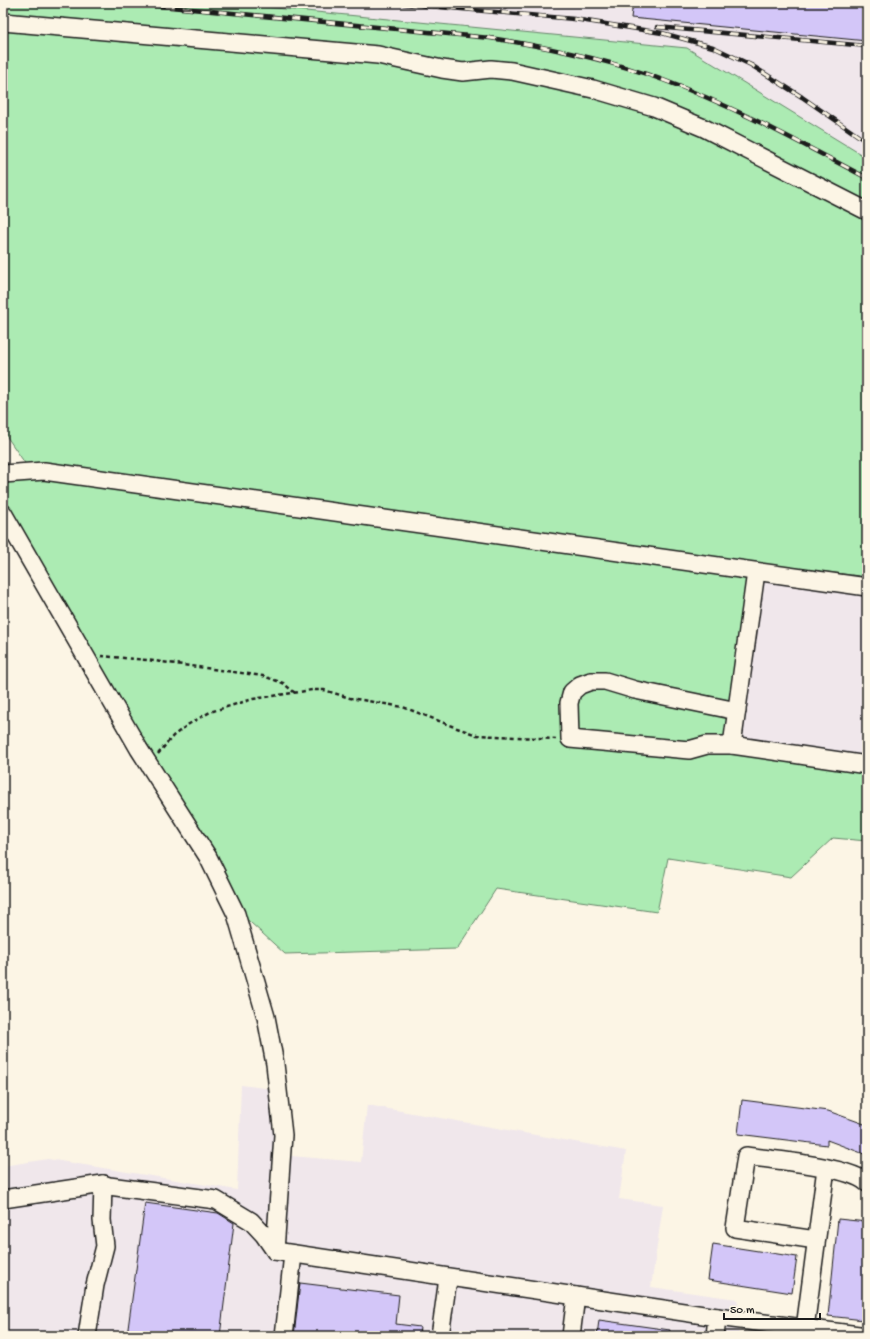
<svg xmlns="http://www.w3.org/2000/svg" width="870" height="1339" font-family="'Gochi Hand',sans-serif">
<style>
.built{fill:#f0e7eb}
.green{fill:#acebb3;stroke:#648468}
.building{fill:#d3c6f8;stroke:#1c1c1c}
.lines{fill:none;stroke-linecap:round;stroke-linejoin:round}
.minor-casing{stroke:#1c1c1c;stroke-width:20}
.path{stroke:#1c1c1c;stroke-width:2.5;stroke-dasharray:4 3;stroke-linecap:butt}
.minor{stroke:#fcf5e5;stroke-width:17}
.rail-casing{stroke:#1c1c1c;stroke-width:4.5}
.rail{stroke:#fcf5e5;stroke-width:3;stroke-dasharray:9;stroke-linecap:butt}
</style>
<rect width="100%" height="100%" fill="#fcf5e5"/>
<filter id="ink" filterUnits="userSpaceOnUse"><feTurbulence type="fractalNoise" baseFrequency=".025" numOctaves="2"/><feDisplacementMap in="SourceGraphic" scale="8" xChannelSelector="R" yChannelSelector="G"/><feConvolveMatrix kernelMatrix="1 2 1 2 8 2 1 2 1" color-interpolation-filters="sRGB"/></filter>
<g filter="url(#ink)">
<g class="built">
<path d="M3,3H867V199Z"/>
<path d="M765,563L867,577V758L742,738Z"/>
<path d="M241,1085L288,1091L291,1156L361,1162L367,1105L626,1151L619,1199L663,1205L651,1287L737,1299L741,1316L738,1336H3V1166L48,1159L237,1190Z"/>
</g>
<path class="green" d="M3,3H223L687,48L867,158V577L765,564L742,738L867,758V841L833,838L791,877L668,858L657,912L496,889L457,949L285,954L228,902L3,513V469H29L3,431Z"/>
<g class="building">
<path d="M633,3H867V41L631,18Z"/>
<path d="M742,1100L828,1111L867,1125V1155L827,1140V1145L738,1134Z"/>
<path d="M145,1203L218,1213L234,1223L220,1336H127Z"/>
<path d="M838,1219L867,1222V1287L864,1320L828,1316Z"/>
<path d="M713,1244L797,1257L792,1293L708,1280Z"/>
<path d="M300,1283L399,1295L396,1324L420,1327L419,1336H294Z"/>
<path d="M599,1320L670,1330L669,1336H597Z"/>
</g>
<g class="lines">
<g class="minor-casing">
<g id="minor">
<path d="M3,22L378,55L442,69L463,72L491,69L512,71L593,89L654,107L704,128L867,211"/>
<path d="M3,474L44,471L867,587"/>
<path d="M3,513L139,749L208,857L236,914L266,1017L275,1064L283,1135L275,1251"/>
<path d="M756,572L732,745L867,765"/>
<path d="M732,745H707L689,750L570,739L569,703L572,692L580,685L591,681H605L635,690L737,711"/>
<path d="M3,1199L103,1184L109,1186L216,1200L251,1221L264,1235L275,1251L717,1317L715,1336"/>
<path d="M816,1240L735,1228L746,1156C772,1160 849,1166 867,1183"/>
<path d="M717,1317L867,1336"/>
<path d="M87,1336L95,1285L105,1246L102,1220L103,1184"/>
<path d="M284,1336L293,1254"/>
<path d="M440,1336L448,1278"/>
<path d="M571,1336L576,1296"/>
<path d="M804,1336L826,1168"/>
</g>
</g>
<g class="path">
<path d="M101,656L147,660L263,676L283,683L295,693"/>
<path d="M158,754L173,736L189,724L210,712L253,699L312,690H324L350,698L403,707L457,728L477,735L556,739"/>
</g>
<use href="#minor" class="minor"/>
<g class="rail-casing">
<g id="rail">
<path d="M129,3L490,38C548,47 607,59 663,80C734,106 800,143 867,178"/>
<path d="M394,3L574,19L662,33L713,47L751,65L802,97L867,142"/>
<path d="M477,3L506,6"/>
<path d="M657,27L867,46"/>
</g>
</g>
<use href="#rail" class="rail"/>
</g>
</g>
<rect width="870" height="1339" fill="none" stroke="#fcf5e5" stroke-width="16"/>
<rect x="8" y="8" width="854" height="1323" fill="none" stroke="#1c1c1c" stroke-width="1.5" filter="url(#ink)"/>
<path d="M724 1313v6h96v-6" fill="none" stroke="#1c1c1c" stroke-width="2"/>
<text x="730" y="1313" font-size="12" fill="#1c1c1c" stroke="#fcf5e5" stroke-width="3" paint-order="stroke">50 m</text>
</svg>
